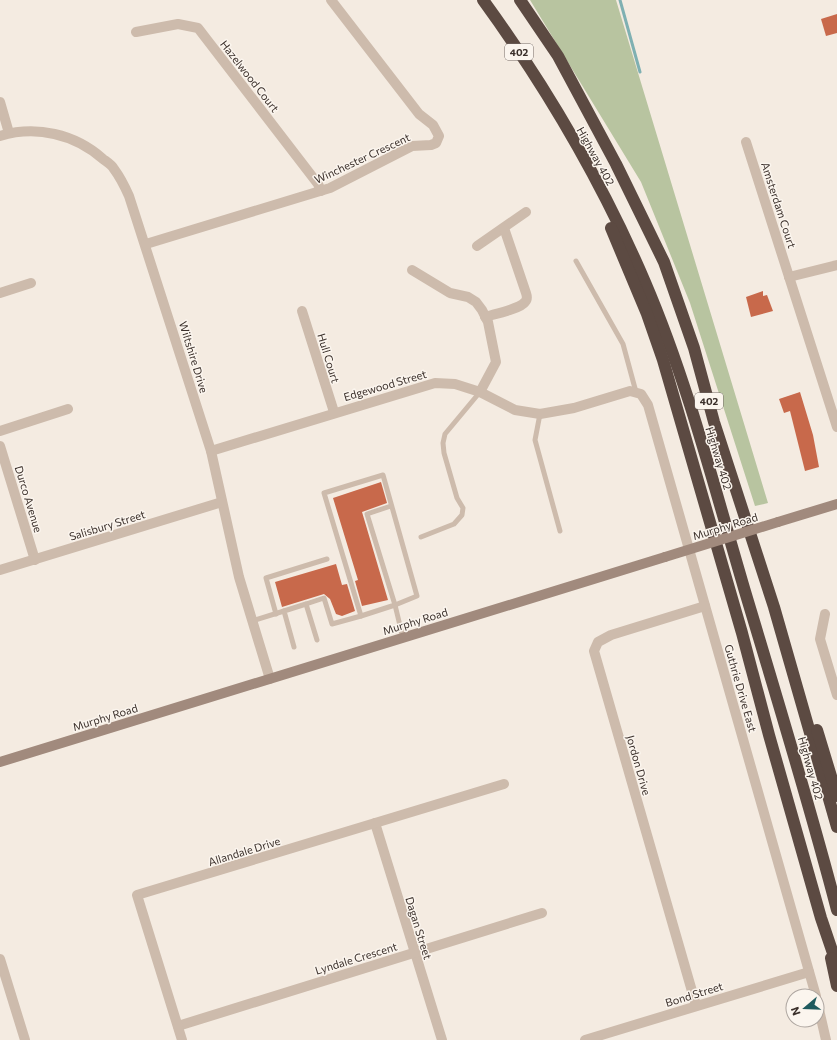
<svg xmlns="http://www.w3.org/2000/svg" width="837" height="1040" font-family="Commissioner,sans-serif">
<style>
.green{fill:#b8c4a0}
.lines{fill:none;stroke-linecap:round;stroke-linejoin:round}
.stream{stroke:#7fb0b2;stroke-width:3}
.building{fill:#c8694b}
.lane{stroke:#cdbbac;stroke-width:5}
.street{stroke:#cdbbac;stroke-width:10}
.secondary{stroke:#a18a7d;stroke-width:10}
.highway{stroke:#5c4a42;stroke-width:12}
.secondary-bridge{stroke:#a18a7d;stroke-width:10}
.labels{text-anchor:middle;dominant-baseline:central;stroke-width:3;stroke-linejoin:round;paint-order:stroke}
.shield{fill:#fbf5ee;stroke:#756b66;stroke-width:1}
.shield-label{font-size:10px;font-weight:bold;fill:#3b302b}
.street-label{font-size:11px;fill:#3b302b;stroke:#fbf5ee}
</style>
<rect width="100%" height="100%" fill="#f4ebe1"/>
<path class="green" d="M530,0H616L768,503L755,506L690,303L641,182Z"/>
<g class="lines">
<path class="stream" d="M620,0L640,72"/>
</g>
<g class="building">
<path d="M837,14V33L826,36L821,19Z"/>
<path d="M763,291V296L767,295L773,311L751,317L746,297Z"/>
<path d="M800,392L813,435L819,467L805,471L790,411L784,413L779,399Z"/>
<path d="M381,482L387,503L362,512L388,600L362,606L355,581L358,580L333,498Z"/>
<path d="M336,564L342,585L347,584L355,611L342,616L336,614L330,599L324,594L282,607L275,582Z"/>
</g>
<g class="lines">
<g class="lane">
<path d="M576,261L623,344L636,392"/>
<path d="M540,414L535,440L560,531"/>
<path d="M421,537L454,524L462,515L463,508L457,498L444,453L443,443L445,434L480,392"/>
<path d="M276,614L266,578L327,559"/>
<path d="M361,616L395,605L367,514L391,506"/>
<path d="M252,621L284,611"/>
<path d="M317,640L306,604L324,598L332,624L361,616L324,493L383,475L417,596L395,605L403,638"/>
<path d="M294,647L284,611L306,604"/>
</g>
<g class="street">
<path d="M136,32L178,24L198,28L318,184L321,191"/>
<path d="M0,102L9,133"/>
<path d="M0,136C36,125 75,134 103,159C107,162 112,165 114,169C120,177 125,187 129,196L211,451L239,577L270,679"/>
<path d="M746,142L837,427"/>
<path d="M146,244L330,188L412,146L431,145L436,143L439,136L433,125L419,114L331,0"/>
<path d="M477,246L526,212"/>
<path d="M412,270L450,293L468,297L476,302L482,310L488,322L496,362L480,392"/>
<path d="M789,277L837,265"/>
<path d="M0,293L31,283"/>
<path d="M302,311L334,412"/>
<path d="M485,317C494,314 520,309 525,302C528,299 527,296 526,293L504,228"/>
<path d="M0,431L68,409"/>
<path d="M0,446L35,560"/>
<path d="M211,451L435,383L455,384L480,392L515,410L540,414L574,408L630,391L641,394L648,405L816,996"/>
<path d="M0,570L222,502"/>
<path d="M825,614L820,639L837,695"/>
<path d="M375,823L442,1040"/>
<path d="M0,959L25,1040"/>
<path d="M817,1001L826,1040"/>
<path d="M696,1005L594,651L598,642L611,635L705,606"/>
<path d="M178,1026L542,913"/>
<path d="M182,1040L137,895L504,784"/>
<path d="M585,1040L809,972"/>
</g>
<g class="secondary">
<path d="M778,522L837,504"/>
<path d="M0,762L665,557"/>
</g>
<g class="highway">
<path d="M483,0C547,88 602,182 645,282C687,380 714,486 744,588C776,695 809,802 837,910"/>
<path d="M520,0L558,56L616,164L664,262L694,348L714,422L774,607L837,827"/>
<path d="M611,228L647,314L663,360L742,633L769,735L821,918L837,965"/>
<path d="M817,730L837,796"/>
<path d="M831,958L837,986"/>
</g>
<path class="secondary-bridge" d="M665,557L778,522"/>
</g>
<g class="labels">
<g class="shield">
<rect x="505" y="44" width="28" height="16" rx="3"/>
<rect x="695" y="393" width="28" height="16" rx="3"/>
</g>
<g class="shield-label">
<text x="519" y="52">402</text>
<text x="709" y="401">402</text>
</g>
<g class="street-label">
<text transform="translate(250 76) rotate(52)">Hazelwood Court</text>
<text transform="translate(596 156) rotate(61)">Highway 402</text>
<text transform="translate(362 158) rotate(-25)">Winchester Crescent</text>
<text transform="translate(779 205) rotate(72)">Amsterdam Court</text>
<text transform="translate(194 357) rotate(73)">Wiltshire Drive</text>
<text transform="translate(329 358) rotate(73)">Hull Court</text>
<text transform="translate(385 385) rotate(-16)">Edgewood Street</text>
<text transform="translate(719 458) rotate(73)">Highway 402</text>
<text transform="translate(29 499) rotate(73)">Durco Avenue</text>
<text transform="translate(107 525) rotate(-17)">Salisbury Street</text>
<text transform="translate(725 526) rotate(-17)">Murphy Road</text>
<text transform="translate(415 621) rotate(-17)">Murphy Road</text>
<text transform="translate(741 688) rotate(74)">Guthrie Drive East</text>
<text transform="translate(105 717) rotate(-17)">Murphy Road</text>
<text transform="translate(639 765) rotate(74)">Jordon Drive</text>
<text transform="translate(811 768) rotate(74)">Highway 402</text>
<text transform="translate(244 851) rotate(-17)">Allandale Drive</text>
<text transform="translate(419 928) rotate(73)">Dagan Street</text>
<text transform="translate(356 958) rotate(-17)">Lyndale Crescent</text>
<text transform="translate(694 994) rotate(-17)">Bond Street</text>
</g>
</g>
<g transform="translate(805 1008) rotate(251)"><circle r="19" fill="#fbf5ee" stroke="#aea6a0"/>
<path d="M0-3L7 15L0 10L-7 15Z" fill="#1f5a5e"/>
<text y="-6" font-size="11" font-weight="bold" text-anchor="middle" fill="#3b302b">N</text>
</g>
</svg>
